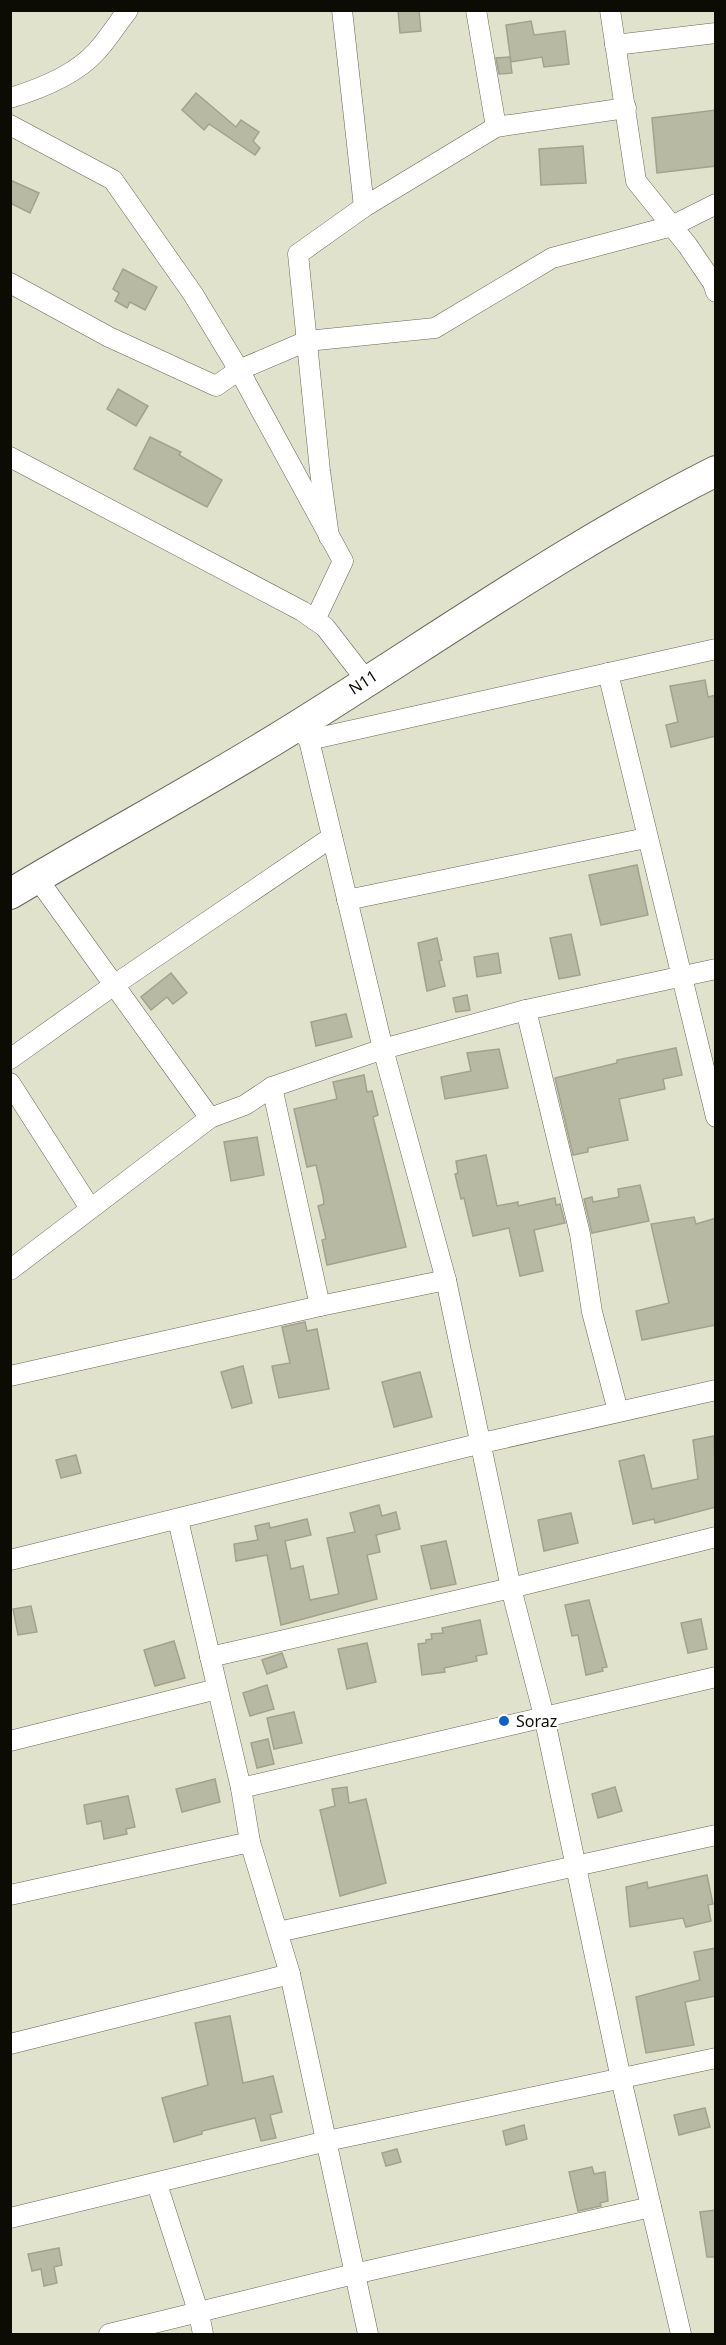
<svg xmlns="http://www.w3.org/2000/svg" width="726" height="2345" font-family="'Noto Sans',sans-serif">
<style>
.building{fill:#b8b9a3;stroke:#a2a28d;stroke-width:1.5}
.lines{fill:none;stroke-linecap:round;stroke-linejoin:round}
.minor-casing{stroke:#676754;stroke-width:21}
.primary-casing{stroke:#676754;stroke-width:32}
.minor{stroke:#fff;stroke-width:20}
.primary{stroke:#fff;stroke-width:30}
.poi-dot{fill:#0c61ca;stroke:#fff;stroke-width:2}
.labels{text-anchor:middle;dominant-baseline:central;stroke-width:4.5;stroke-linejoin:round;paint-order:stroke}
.street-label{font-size:16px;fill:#0c0c05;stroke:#fff}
.poi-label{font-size:16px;fill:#0c0c05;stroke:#fff;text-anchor:start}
</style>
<rect width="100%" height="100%" fill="#e1e2cc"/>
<g class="building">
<path d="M398,10H419L421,31L400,33Z"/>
<path d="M531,21L534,35L565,31L569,64L544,67L542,57L511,62L506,25Z"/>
<path d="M510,57L512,73L499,74L496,58Z"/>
<path d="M196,93L236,127L241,120L259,132L253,141L260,148L255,155L209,124L204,130L182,110Z"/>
<path d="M716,110V166L657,173L652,118Z"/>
<path d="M583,146L586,183L541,185L539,149Z"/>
<path d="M10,180L39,193L30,213L10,203Z"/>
<path d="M123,269L157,287L145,310L130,302L127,308L115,301L119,293L113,289Z"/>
<path d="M118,389L148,406L136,426L107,409Z"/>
<path d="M150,437L181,452L179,455L222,480L207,507L134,469Z"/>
<path d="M705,680L708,697L716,695V736L671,747L666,725L678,722L670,686Z"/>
<path d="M637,865L648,915L601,925L589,875Z"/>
<path d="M571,934L580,975L559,979L550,938Z"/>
<path d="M437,938L442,960L439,961L445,986L427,991L418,943Z"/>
<path d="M498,953L501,973L477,977L474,957Z"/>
<path d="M171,973L187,993L173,1004L167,997L151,1010L141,997Z"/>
<path d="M467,995L470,1010L456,1012L453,998Z"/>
<path d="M346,1014L352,1037L316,1046L311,1022Z"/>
<path d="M676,1048L682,1075L663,1079L665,1089L619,1099L628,1140L588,1148V1152L573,1155L555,1078L617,1063V1060Z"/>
<path d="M499,1049L508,1088L445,1099L441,1077L471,1071L467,1053Z"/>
<path d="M364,1075L367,1092L372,1091L378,1115L373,1117L406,1247L327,1265L322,1240L326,1239L318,1206L324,1204L323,1196L316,1165L307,1167L294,1109L337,1099L333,1082Z"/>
<path d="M257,1137L264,1175L231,1181L224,1142Z"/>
<path d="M486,1155L497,1206L518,1202V1206L555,1198L556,1205L560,1204L565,1223L534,1230L543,1271L520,1276L509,1228L473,1236L464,1198L461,1199L455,1174L458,1173L456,1161Z"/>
<path d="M640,1185L649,1221L592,1233L584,1199L592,1197L593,1202L619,1197L618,1189Z"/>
<path d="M694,1217L696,1224L716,1218V1325L642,1340L636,1311L669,1303L651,1224Z"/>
<path d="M305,1322L307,1331L317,1329L329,1389L279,1398L272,1366L290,1363L282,1327Z"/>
<path d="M243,1366L252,1403L232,1408L221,1372Z"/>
<path d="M420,1372L432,1417L394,1427L382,1382Z"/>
<path d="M714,1436L716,1507L655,1523L654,1519L633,1524L619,1461L644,1455L652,1489L698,1479L693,1440Z"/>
<path d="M76,1455L81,1473L61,1478L56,1460Z"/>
<path d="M379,1505L382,1516L396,1512L400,1529L376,1535L380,1552L367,1555L377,1599L281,1625L267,1555L236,1561L234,1544L258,1540L255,1526L269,1523L270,1528L307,1519L311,1535L285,1541L291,1569L303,1566L310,1600L339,1594L327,1538L355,1532L350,1513Z"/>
<path d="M571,1513L578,1543L544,1551L538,1520Z"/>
<path d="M446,1541L456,1584L431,1589L421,1546Z"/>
<path d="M589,1600L607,1667L602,1668L603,1671L586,1675L578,1635L572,1636L565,1605Z"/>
<path d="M31,1606L37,1632L18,1635L13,1609Z"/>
<path d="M701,1619L707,1649L688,1653L681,1623Z"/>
<path d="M480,1620L487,1654L476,1656L477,1661L444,1668L445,1672L422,1675L418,1644L426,1643V1640L432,1639L431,1634L443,1633L442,1628Z"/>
<path d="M174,1641L185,1678L155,1686L144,1650Z"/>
<path d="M367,1643L376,1682L347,1689L338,1649Z"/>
<path d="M282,1653L287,1667L267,1674L262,1660Z"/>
<path d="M267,1685L274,1709L250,1716L243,1693Z"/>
<path d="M294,1712L302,1743L274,1749L267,1718Z"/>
<path d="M268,1739L274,1764L257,1768L251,1743Z"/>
<path d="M215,1779L220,1802L182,1812L176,1789Z"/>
<path d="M347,1787L349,1803L366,1799L386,1883L340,1896L320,1810L335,1806L332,1789Z"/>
<path d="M615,1787L622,1811L598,1818L592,1794Z"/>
<path d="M128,1796L135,1827L126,1829L127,1834L104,1839L101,1821L87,1824L84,1805Z"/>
<path d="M707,1875L713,1904L708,1905L711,1921L686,1927L683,1918L630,1927L626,1887L647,1882L648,1888Z"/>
<path d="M716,1948V1996L685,2002L694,2045L646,2053L636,1997L700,1980L694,1952Z"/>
<path d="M230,2016L243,2083L273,2076L282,2112L270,2115L276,2138L261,2141L255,2118L202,2131V2134L174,2142L162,2098L208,2085L195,2023Z"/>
<path d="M705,2108L710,2127L679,2135L674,2115Z"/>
<path d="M524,2125L527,2139L506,2145L503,2131Z"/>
<path d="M397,2149L401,2162L386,2166L382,2153Z"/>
<path d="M592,2167L594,2174L605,2172L608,2201L600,2203L601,2206L578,2211L569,2172Z"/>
<path d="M716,2210V2257H707L700,2212Z"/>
<path d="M59,2248L62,2265L54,2267L57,2283L44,2286L41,2269L32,2271L28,2254Z"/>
</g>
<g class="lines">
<g class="minor-casing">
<g id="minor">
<path d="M342,10L364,207"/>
<path d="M476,10L496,127"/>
<path d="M610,10L636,181L688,246L713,283L716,292"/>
<path d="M615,45L716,33"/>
<path d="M10,98C40,89 75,75 96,52C108,39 117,24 128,10"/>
<path d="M10,125L113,180L193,294L239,370L343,561L315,620"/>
<path d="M10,283L109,337L216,386L239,370L307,341L435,328L552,258L672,226L716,204"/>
<path d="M10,457L302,611L325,627L366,680"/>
<path d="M329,537L320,471L298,254L364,207L496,127L626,108"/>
<path d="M608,673L716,1117"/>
<path d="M301,731L309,740L716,649"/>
<path d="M309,740L383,1049L446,1280L511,1588L544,1716L621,2079L681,2334"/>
<path d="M37,878L210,1118"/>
<path d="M347,900L646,838"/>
<path d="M526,1010L580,1234L592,1312L618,1411"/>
<path d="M10,1059L114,985L332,837"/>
<path d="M10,1083L90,1208"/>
<path d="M272,1087L320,1306"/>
<path d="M10,1270L210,1118L245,1105L272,1087L383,1049L526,1010L716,969"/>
<path d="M10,1376L320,1306L446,1280"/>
<path d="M178,1520L241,1788L250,1842L290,1974L368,2334"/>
<path d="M10,1560L482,1443L716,1390"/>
<path d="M210,1657L511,1588L716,1537"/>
<path d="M10,1741L217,1689"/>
<path d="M241,1788L716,1677"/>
<path d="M10,1895L250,1842"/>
<path d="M278,1932L716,1835"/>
<path d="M10,2044L290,1974"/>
<path d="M157,2184L199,2314L203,2334"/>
<path d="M10,2218L327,2141L716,2058"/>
<path d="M109,2334L354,2274L651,2207"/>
</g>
</g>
<g class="primary-casing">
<path id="primary" d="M10,894C105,837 203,785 297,726C435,640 569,545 716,471"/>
</g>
<use href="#minor" class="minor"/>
<use href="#primary" class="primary"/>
</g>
<circle class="poi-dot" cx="504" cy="1721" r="6"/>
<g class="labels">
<g class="street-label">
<text transform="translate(363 682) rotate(-33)">N11</text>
</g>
<g class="poi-label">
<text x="516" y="1721">Soraz</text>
</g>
</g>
<rect width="726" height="2345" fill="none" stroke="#0c0c05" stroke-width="24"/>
</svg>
